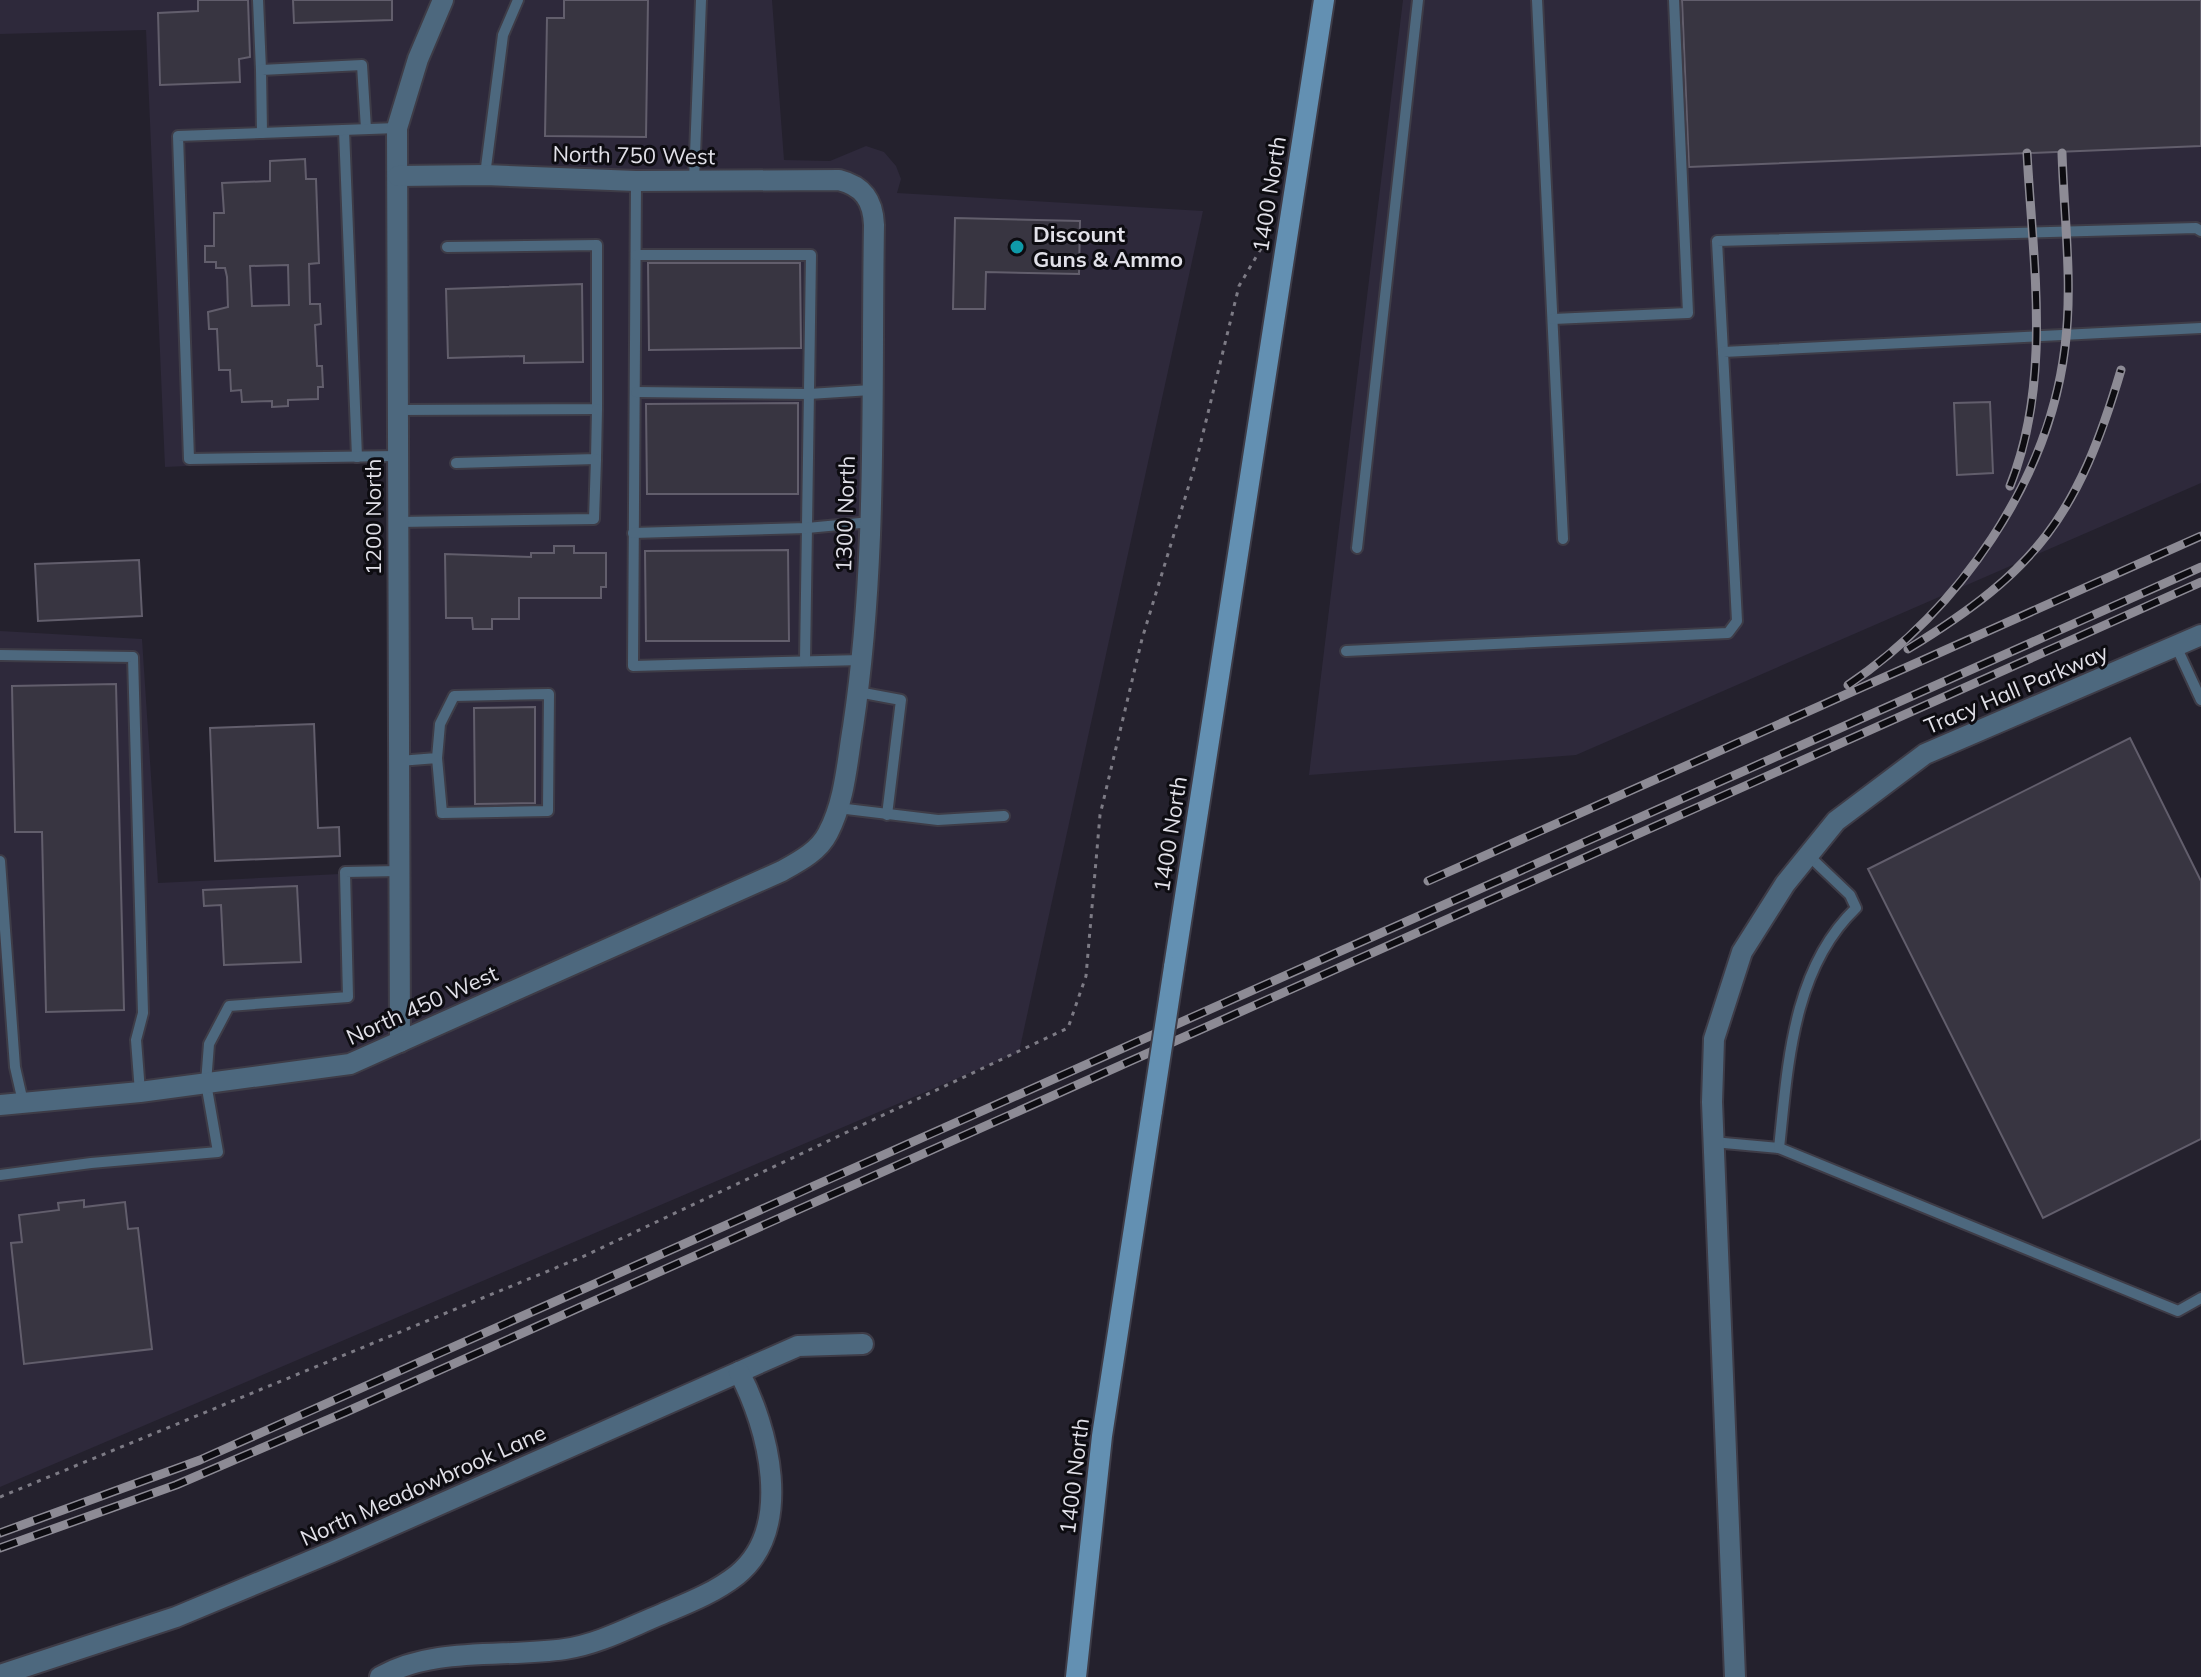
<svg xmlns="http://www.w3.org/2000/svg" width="2201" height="1677" font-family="Mulish,sans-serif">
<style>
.built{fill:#2e293b}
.building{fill:#383541;stroke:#625e6c;stroke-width:2;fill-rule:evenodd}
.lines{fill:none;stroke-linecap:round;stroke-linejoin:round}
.lane-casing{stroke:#3e3c47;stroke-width:14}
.street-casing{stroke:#3e3c47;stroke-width:24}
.secondary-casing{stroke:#3e3c47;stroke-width:24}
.path{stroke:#7d7b85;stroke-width:3;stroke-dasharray:4 6;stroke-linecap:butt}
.lane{stroke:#4d687e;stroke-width:10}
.street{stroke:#4d687e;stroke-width:20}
.secondary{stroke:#6390b2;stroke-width:20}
.rail-casing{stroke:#8d8b95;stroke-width:9}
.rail{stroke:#0d0c11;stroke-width:6;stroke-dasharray:18;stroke-linecap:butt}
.secondary-bridge-casing{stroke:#3e3c47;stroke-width:24;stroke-linecap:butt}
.secondary-bridge{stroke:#6390b2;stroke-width:20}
.culture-dot{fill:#0f9aa8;stroke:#0d0c11;stroke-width:3}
.labels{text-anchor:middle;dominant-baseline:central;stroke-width:6;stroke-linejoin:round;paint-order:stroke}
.street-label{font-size:22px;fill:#e1e0e8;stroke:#0d0c11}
.poi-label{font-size:22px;font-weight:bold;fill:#e1e0e8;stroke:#0d0c11;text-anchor:start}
</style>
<rect width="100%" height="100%" fill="#24212d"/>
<g class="built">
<path d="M0,0H772L784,160L830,161L866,146L884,152L896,166L901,179L897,193L1203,211L1019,1052L0,1487V631L142,639L158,883L400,871L397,457L165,467L146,30L0,34Z"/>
<path d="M1403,0H2201V483L1576,755L1309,775Z"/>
</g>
<g class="building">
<path d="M198,0H248L250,57L239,59L240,82L160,85L158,13L198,11Z"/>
<path d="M293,0H392V20L294,23Z"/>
<path d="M564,0H648L646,137L545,136L547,18H564Z"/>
<path d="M1682,0H2201V146L1689,167Z"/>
<path d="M305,159L306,179H316L319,263L309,264L310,304H320L321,324L315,325L317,366H322L323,387H318V399L288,400V406L272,407V401L242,402L241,390L231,391L230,370H219L217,329H209L208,312L228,307L227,277L225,268H216V262H205V246H214V213H224L222,183L270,181V161ZM288,265L289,305L252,306L250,266Z"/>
<path d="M955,218L1080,221L1079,274L986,272L985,309H953Z"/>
<path d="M648,263H800L801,348L649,350Z"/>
<path d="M582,284L583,362L524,363V356L448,358L446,289Z"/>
<path d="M1990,402L1993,473L1957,475L1954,403Z"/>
<path d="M798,403V494H647L646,404Z"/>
<path d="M554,546H574V553H606V587H601V598H519V619H492V629H473L472,618H446L445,554L531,557V553H554Z"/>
<path d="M788,550L789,641H646L645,551Z"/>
<path d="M139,560L142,616L38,621L35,564Z"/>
<path d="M116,684L124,1010L46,1012L42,832H15L12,686Z"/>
<path d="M535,707V803L475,804L474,708Z"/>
<path d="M314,724L318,828L339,827L340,856L215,861L210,728Z"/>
<path d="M2130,738L2201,881V1139L2043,1218L1868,869Z"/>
<path d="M297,886L301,962L224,965L221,905L204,906L203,890Z"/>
<path d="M84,1200V1207L125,1202L128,1229L138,1228L152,1349L24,1364L11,1243L22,1242L19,1215L59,1210L58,1203Z"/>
</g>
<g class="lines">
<g class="lane-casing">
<g id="lane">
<path d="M258,0L261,70"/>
<path d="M1537,0L1563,539"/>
<path d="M344,130L357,457"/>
<path d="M262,133L261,70L362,65L366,129"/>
<path d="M485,175L503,35L518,0"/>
<path d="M694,180L701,0"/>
<path d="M636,181L633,666L862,660"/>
<path d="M636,255H811L805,661"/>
<path d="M1553,319L1688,313L1674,0"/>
<path d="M1723,352L1717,241L2196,228L2201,231"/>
<path d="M636,392L809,394L871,390"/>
<path d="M397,410L597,409V245L447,247"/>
<path d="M397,456L189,459L178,136L397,128"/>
<path d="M456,463L596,459L597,409"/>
<path d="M398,522L594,519L596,459"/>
<path d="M633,533L807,528L871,522"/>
<path d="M1357,548L1418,0"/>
<path d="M2176,646L2201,700"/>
<path d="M1346,651L1728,633L1737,621L1723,352L2201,328"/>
<path d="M0,655L133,657L143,1013L136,1040L140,1092"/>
<path d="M858,692L901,700L887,815"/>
<path d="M399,761L437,758L440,724L454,696L549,694L548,811L442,813L437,758"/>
<path d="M838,808L938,820L1004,816"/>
<path d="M0,861L15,1067L23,1102"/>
<path d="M1713,1142L1779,1148L2178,1311L2201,1298"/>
<path d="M1779,1148C1788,1065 1792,969 1856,908L1850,895L1808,855"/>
<path d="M0,1175L91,1163L218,1152L206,1083L209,1044L229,1006L348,997L345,872L400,871"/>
</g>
</g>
<g class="street-casing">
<g id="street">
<path d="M400,1042L397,128L418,59L443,0"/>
<path d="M0,1105L140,1092L350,1064L782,871C800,861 819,851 828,833C845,801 847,762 853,727C878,561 871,392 874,225C873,200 863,186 839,180L636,181L485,175L398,176"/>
<path d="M0,1675L176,1617L332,1552L798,1346L863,1344"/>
<path d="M380,1677C434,1646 505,1658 565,1649C599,1644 630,1627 662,1614C688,1603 714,1593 737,1575C795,1528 768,1427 739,1372"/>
<path d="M1735,1677L1712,1102L1714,1039L1742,952L1785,884L1836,821L1925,754L2201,635"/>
</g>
</g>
<g class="secondary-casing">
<g id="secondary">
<path d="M1174,967L1324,0"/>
<path d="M1076,1677L1102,1436L1152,1111"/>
</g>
</g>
<path class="path" d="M0,1497L582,1257L1068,1028L1086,976L1100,815L1142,639L1196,462L1239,286L1266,240"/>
<use href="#lane" class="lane"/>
<use href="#street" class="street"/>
<use href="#secondary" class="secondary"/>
<g class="rail-casing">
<g id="rail">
<path d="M2010,486C2052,381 2033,263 2027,153"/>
<path d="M1908,649C2038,570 2078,515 2121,370"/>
<path d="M1848,685C1959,610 2049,481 2065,347C2073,283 2064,217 2062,153"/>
<path d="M1428,881L2201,536"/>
<path d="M0,1533L200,1460L2201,567"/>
<path d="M0,1548L176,1485L346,1412L2201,582"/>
</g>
</g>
<use href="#rail" class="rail"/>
<g class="secondary-bridge-casing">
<path id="secondary-bridge" d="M1152,1111L1174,967"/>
</g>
<use href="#secondary-bridge" class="secondary-bridge"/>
</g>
<circle class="culture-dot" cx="1017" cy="247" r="8"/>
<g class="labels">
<g class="street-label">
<text transform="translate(634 155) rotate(1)">North 750 West</text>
<text transform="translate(1269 194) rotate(-81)">1400 North</text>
<text transform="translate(845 514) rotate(-88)">1300 North</text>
<text transform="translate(373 517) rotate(-90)">1200 North</text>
<text transform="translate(2016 689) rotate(-23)">Tracy Hall Parkway</text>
<text transform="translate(1170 834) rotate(-81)">1400 North</text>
<text transform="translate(422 1005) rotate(-24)">North 450 West</text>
<text transform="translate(1074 1476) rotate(-83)">1400 North</text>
<text transform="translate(423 1485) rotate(-24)">North Meadowbrook Lane</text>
</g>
<g class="poi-label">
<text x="1033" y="234">Discount<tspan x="1033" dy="25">Guns &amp; Ammo</tspan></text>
</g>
</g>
</svg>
